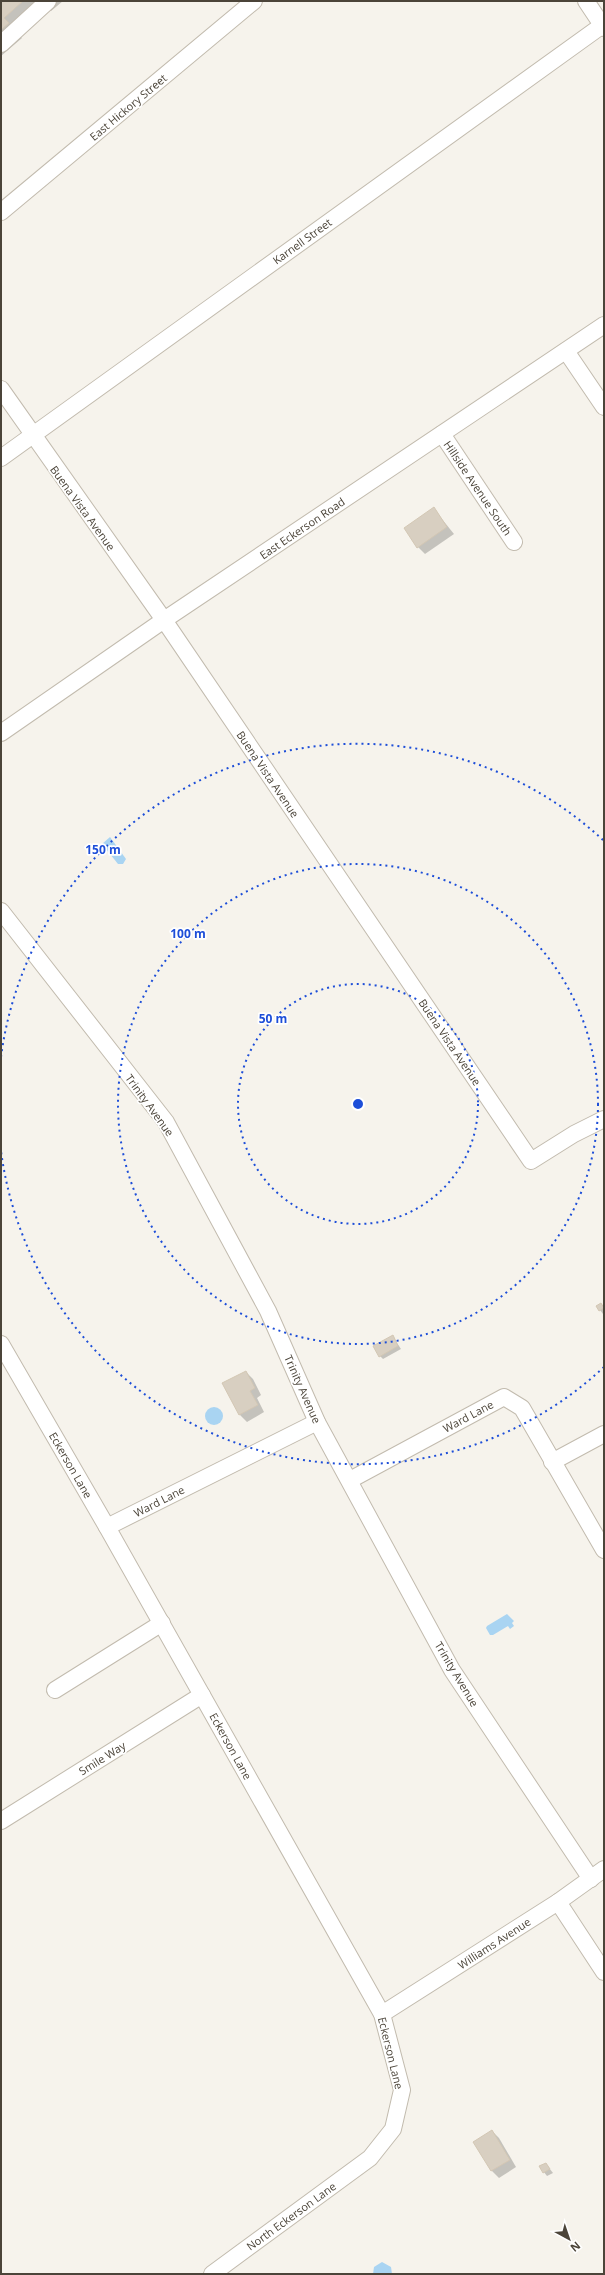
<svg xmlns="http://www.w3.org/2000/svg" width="605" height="2275" font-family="'Open Sans',sans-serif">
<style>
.water{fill:#a9d4f2}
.shadow{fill:#0003}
.building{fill:#d8cfc1;stroke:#d3c7b4}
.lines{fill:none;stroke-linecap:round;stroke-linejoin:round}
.minor-casing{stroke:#c2bbae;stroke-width:18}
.minor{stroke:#fff;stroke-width:16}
.ring{fill:none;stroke:#1d4ed8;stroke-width:2;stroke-dasharray:2 4}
.labels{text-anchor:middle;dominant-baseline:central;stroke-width:3.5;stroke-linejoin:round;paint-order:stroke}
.street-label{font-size:11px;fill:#4b4439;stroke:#fff}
.centre{fill:#1d4ed8;stroke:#fff;stroke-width:2}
.ring-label{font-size:12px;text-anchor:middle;font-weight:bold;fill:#1d4ed8;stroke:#fff;stroke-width:3.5;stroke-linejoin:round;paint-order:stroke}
</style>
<rect width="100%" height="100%" fill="#f6f3ec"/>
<g class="water">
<path d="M110,837L126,859L123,864H118L102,844Z"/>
<circle cx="214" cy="1416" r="9"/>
<path d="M507,1614L514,1621L512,1623L514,1626L510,1629L508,1626L493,1635H490L486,1628L487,1626Z"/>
<path d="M382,2262L391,2267L392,2274H373L374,2267Z"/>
</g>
<g class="shadow">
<path d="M1,1H63L51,11L46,6L16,32L22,38L1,56Z"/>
<path d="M433,508L454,534L425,554L418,547Z"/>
<path d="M601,1304L604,1307L603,1314L600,1310Z"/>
<path d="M393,1337L401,1349L383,1359L380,1356Z"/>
<path d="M246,1372L253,1379L261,1395L257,1398L264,1412L247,1422L240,1415Z"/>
<path d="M492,2131L499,2138L516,2167L499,2178L492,2171L475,2142Z"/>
<path d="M546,2164L553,2173L547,2176L540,2167Z"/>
</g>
<g class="building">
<path d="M1,1H23L4,18L9,23L1,30Z"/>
<path d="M434,507L447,527L417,548L404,528Z"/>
<path d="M601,1303L604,1308L599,1311L596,1306Z"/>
<path d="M393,1335L398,1346L379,1357L373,1346Z"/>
<path d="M246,1371L255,1388L250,1391L258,1405L239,1415L222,1383Z"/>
<path d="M492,2130L510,2160L491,2171L473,2142Z"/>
<path d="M546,2163L550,2169L543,2173L539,2166Z"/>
</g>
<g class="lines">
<g class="minor-casing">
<g id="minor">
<path d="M586,1L604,28"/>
<path d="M1,44L48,1"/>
<path d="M1,212L254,1"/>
<path d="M566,351L604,407"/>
<path d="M1,389L164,620L531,1161L574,1134L604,1119"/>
<path d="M442,434L514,542"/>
<path d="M1,458L604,24"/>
<path d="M1,733L164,620L604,325"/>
<path d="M1,911L166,1122L268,1311L317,1422L452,1670L591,1879"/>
<path d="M1,1344L107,1527L382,2014L402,2090L393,2129L370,2158L212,2274"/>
<path d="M552,1462L604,1434"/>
<path d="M350,1480L504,1397L522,1408L604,1550"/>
<path d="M107,1527L317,1422"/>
<path d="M55,1690L162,1623"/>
<path d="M1,1821L202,1695"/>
<path d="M558,1902L604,1972"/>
<path d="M382,2014L558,1902L604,1869"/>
</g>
</g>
<use href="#minor" class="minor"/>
</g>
<g class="ring">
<circle cx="358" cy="1104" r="120"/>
<circle cx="358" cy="1104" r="240"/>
<path d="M604 1367A360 360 0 0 1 1 1151M1 1057A360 360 0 0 1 604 841"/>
</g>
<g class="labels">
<g class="street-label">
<text transform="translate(128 107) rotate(-40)">East Hickory Street</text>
<text transform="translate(302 241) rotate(-36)">Karnell Street</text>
<text transform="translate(478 488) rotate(56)">Hillside Avenue South</text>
<text transform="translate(83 508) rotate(54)">Buena Vista Avenue</text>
<text transform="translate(302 528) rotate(-34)">East Eckerson Road</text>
<text transform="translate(268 774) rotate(56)">Buena Vista Avenue</text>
<text transform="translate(450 1042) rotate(56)">Buena Vista Avenue</text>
<text transform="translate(150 1105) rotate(54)">Trinity Avenue</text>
<text transform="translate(303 1389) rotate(66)">Trinity Avenue</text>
<text transform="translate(468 1416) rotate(-28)">Ward Lane</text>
<text transform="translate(71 1465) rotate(60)">Eckerson Lane</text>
<text transform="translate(159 1501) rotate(-27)">Ward Lane</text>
<text transform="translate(457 1674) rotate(59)">Trinity Avenue</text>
<text transform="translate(231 1746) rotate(61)">Eckerson Lane</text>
<text transform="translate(102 1758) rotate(-32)">Smile Way</text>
<text transform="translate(494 1943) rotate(-33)">Williams Avenue</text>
<text transform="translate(391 2053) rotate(76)">Eckerson Lane</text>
<text transform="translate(291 2216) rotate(-36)">North Eckerson Lane</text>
</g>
</g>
<circle cx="358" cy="1104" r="6" class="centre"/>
<g class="ring-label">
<text x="103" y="854">150 m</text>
<text x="188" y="938">100 m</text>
<text x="273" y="1023">50 m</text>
</g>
<rect width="605" height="2275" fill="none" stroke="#4b4439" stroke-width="4"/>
<g transform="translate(569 2239) rotate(140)" stroke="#ffffff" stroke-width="3" paint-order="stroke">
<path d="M0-3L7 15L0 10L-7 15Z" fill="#4b4439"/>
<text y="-6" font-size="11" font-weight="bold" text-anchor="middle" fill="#4b4439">N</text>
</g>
</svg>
